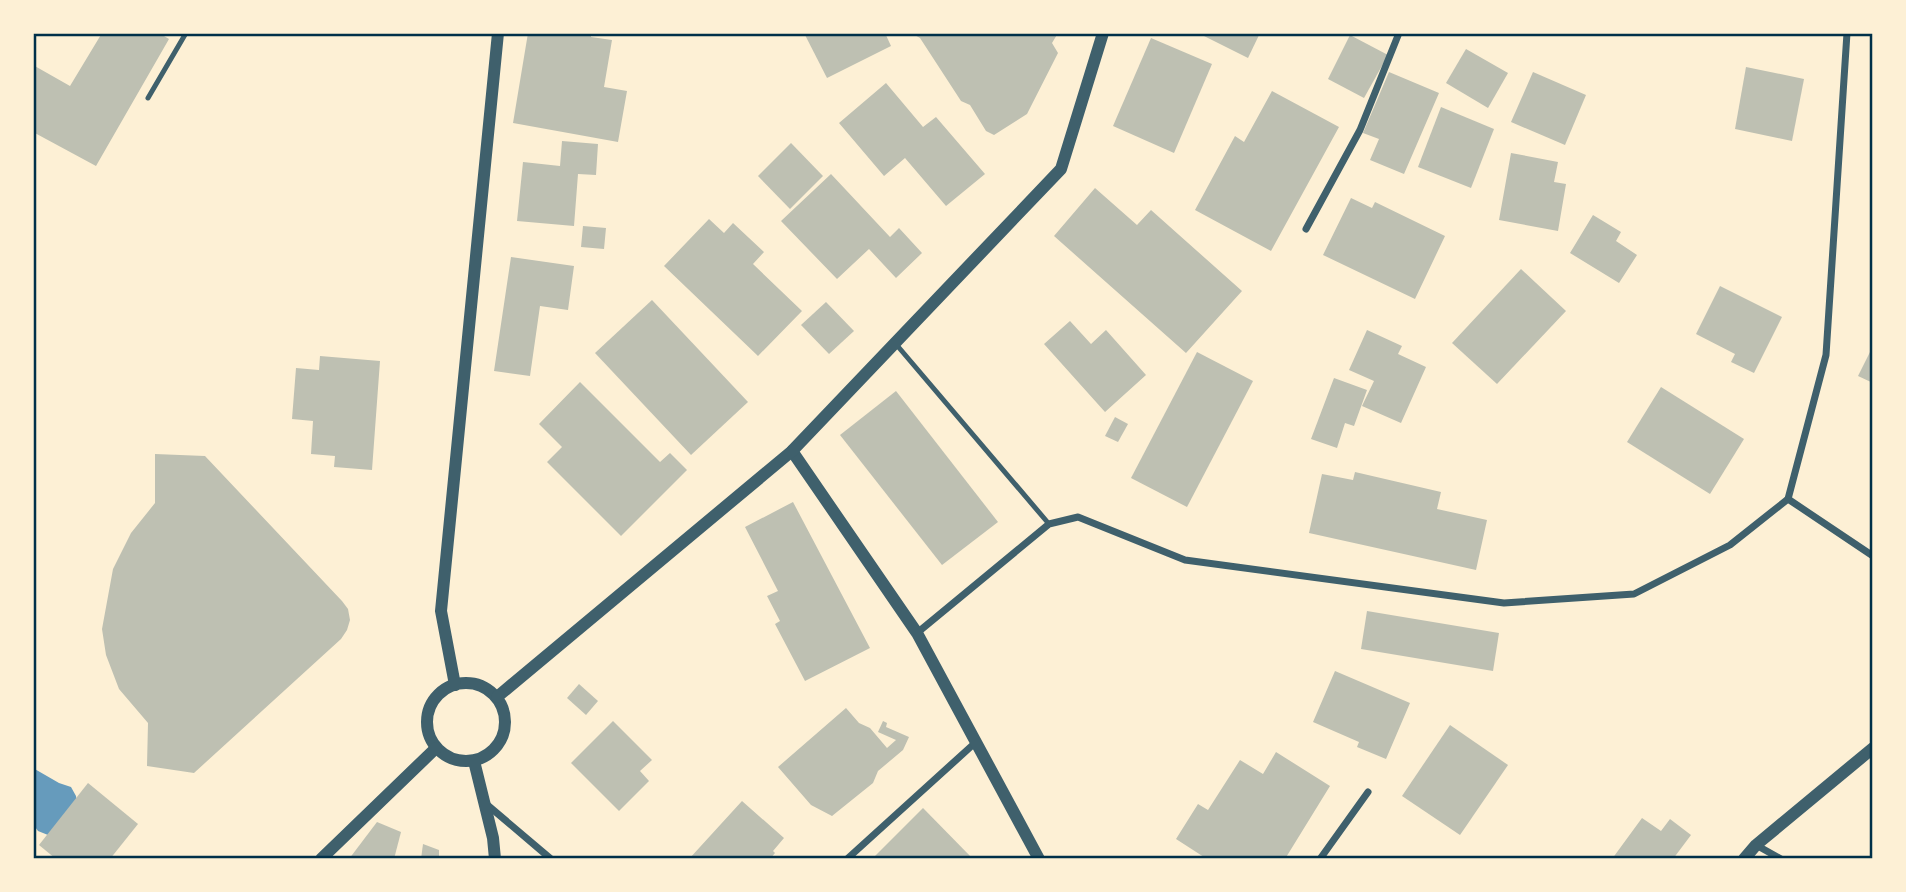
<svg xmlns="http://www.w3.org/2000/svg" width="1906" height="892" font-family="'Alegreya Sans',sans-serif">
<style>
.water{fill:#669bbc}
.building{fill:#bec0b2}
.lines{fill:none;stroke-linecap:round;stroke-linejoin:round}
.service{stroke:#3f606c;stroke-width:5}
.minor{stroke:#3f606c;stroke-width:7}
.tertiary{stroke:#3f606c;stroke-width:12}
.neatline{fill:none;stroke:#003049;stroke-width:2.5}
</style>
<rect width="100%" height="100%" fill="#fdf0d5"/>
<path class="water" d="M33,768L59,783L71,787L76,796L78,811L48,835L38,831L33,824Z"/>
<g class="building">
<path d="M102,33H159L169,39L96,166L33,132V65L70,86Z"/>
<path d="M528,33H591V37L612,40L604,87L627,91L618,142L513,123Z"/>
<path d="M804,33H885L891,46L827,78Z"/>
<path d="M911,33H1058L1052,43L1058,53L1027,114L994,135L986,131L970,105L961,101L920,38Z"/>
<path d="M1198,33H1260L1248,58Z"/>
<path d="M1350,35L1388,55L1364,98L1328,79Z"/>
<path d="M1151,38L1212,64L1174,153L1113,126Z"/>
<path d="M1466,49L1508,73L1488,108L1446,83Z"/>
<path d="M1746,67L1804,79L1792,141L1735,129Z"/>
<path d="M1389,72L1439,93L1404,174L1370,160L1379,139L1363,133Z"/>
<path d="M1533,72L1586,95L1565,145L1511,122Z"/>
<path d="M886,83L923,127L936,117L985,174L946,206L905,158L884,176L839,123Z"/>
<path d="M1272,91L1339,127L1271,251L1195,210L1235,136L1244,142Z"/>
<path d="M1441,107L1494,129L1471,188L1418,167Z"/>
<path d="M562,141L598,144L596,175L578,174L574,226L517,221L523,162L560,166Z"/>
<path d="M791,143L823,176L790,209L758,176Z"/>
<path d="M1511,153L1558,162L1554,182L1566,184L1558,231L1499,220Z"/>
<path d="M831,174L890,237L899,228L922,253L896,278L869,249L837,279L781,221Z"/>
<path d="M1095,188L1137,225L1151,210L1242,291L1186,353L1054,236Z"/>
<path d="M1351,198L1372,208L1375,202L1445,236L1415,299L1323,255Z"/>
<path d="M1593,215L1621,232L1616,241L1637,255L1619,283L1570,253Z"/>
<path d="M709,219L724,233L733,223L764,252L753,264L802,311L758,356L664,266Z"/>
<path d="M583,226L606,228L604,249L581,247Z"/>
<path d="M511,257L574,266L568,310L540,306L530,376L494,371Z"/>
<path d="M1521,269L1566,311L1497,384L1452,343Z"/>
<path d="M1720,286L1782,317L1754,373L1731,362L1735,354L1696,334Z"/>
<path d="M652,300L748,402L691,455L595,353Z"/>
<path d="M826,302L854,331L829,354L801,325Z"/>
<path d="M1070,321L1091,344L1106,330L1146,375L1105,412L1044,344Z"/>
<path d="M1367,330L1402,346L1398,354L1426,367L1401,423L1362,406L1374,381L1349,370Z"/>
<path d="M1873,346V383L1858,376Z"/>
<path d="M1197,352L1253,381L1187,507L1131,478Z"/>
<path d="M320,356L380,361L372,470L334,467L335,456L311,454L313,421L292,419L296,368L319,370Z"/>
<path d="M1334,378L1367,390L1354,426L1345,423L1337,448L1311,439Z"/>
<path d="M580,382L660,462L670,453L687,470L621,536L547,462L562,447L539,424Z"/>
<path d="M1661,387L1744,439L1710,494L1627,442Z"/>
<path d="M896,391L998,522L942,565L840,435Z"/>
<path d="M1115,417L1128,424L1118,442L1105,436Z"/>
<path d="M155,454L205,456L342,601L348,609L350,620L347,630L341,639L194,773L147,766L148,723L119,689L106,655L102,629L113,569L131,533L155,503Z"/>
<path d="M1355,472L1441,492L1437,509L1487,520L1476,570L1309,533L1322,474L1353,480Z"/>
<path d="M793,502L870,648L805,681L775,624L780,621L767,596L778,591L745,527Z"/>
<path d="M1367,611L1499,633L1493,671L1361,649Z"/>
<path d="M1335,671L1410,703L1386,759L1357,747L1359,742L1313,722Z"/>
<path d="M579,684L598,701L586,715L567,698Z"/>
<path d="M846,708L859,723L870,728L887,748L896,740L878,732L883,721L887,723L886,727L909,737L903,750L878,771L873,783L832,816L811,805L778,767Z"/>
<path d="M613,721L652,760L640,771L649,781L619,811L571,763Z"/>
<path d="M1450,725L1508,765L1460,835L1402,796Z"/>
<path d="M1276,752L1330,786L1285,859H1207L1176,839L1198,804L1208,810L1240,760L1263,774Z"/>
<path d="M88,783L138,824L110,859H56L39,845Z"/>
<path d="M742,801L784,838L773,851L775,853L770,859H689Z"/>
<path d="M923,808L973,859H872Z"/>
<path d="M1642,818L1661,831L1670,819L1691,835L1673,859H1612Z"/>
<path d="M377,822L401,832L394,859H349Z"/>
<path d="M423,844L439,850V859H421Z"/>
</g>
<g class="lines">
<g class="service">
<path d="M148,98L186,33"/>
<path d="M895,343L1049,524"/>
</g>
<g class="minor">
<path d="M1847,33L1826,355L1788,499L1873,556"/>
<path d="M1306,229L1360,130L1399,33"/>
<path d="M917,633L1049,524L1078,517L1185,560L1504,603L1634,594L1730,545L1788,499"/>
<path d="M485,803L551,859"/>
<path d="M1756,845L1781,859"/>
<path d="M847,859L976,742"/>
<path d="M1320,859L1368,792"/>
</g>
<g class="tertiary">
<path d="M792,451L917,633L1039,859"/>
<circle cx="466" cy="722" r="39"/>
<path d="M455,685L441,611L498,33"/>
<path d="M497,697L792,451L1061,169L1103,33"/>
<path d="M474,761L493,838L495,859"/>
<path d="M321,859L436,748"/>
<path d="M1744,859L1756,845L1873,748"/>
</g>
</g>
<rect width="1906" height="892" fill="none" stroke="#fdf0d5" stroke-width="70"/>
<rect x="35" y="35" width="1836" height="822" class="neatline"/>
</svg>
